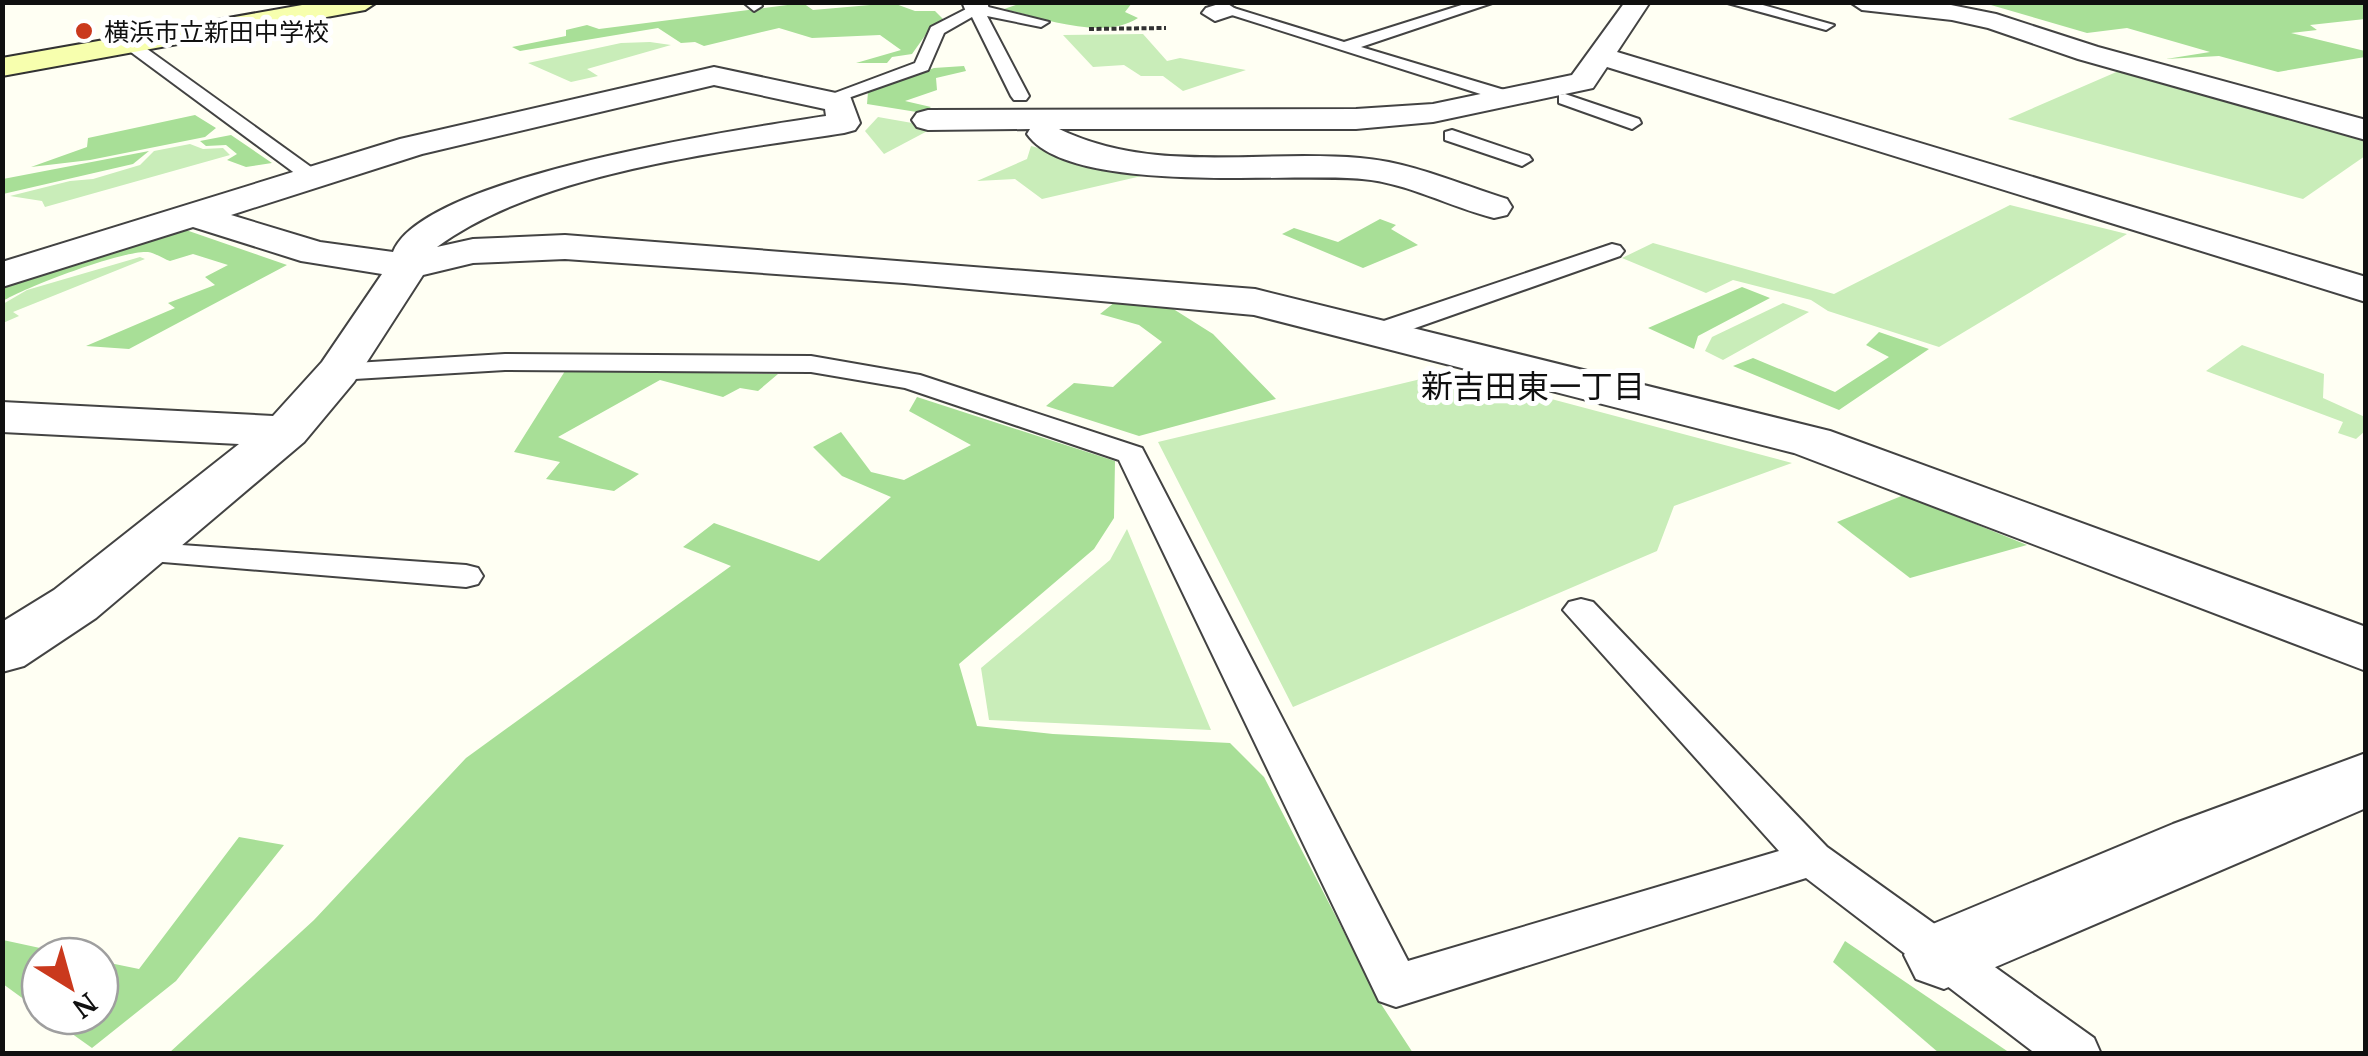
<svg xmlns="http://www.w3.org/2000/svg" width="2368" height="1056" font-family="'PT Serif','Noto Sans JP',serif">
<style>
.green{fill:#c9edb9}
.forest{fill:#a8df97}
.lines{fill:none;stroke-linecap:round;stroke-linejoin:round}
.lane-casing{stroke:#434343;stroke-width:4}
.street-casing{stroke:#434343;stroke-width:4}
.secondary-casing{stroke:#323232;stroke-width:4}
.path{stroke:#323232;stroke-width:4;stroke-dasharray:5 2.5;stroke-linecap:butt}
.lane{fill:#fff;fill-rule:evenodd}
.street{fill:#fff;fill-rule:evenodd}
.secondary{fill:#f7ffae;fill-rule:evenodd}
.poi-dot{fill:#ca391d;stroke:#fff;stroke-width:4}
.labels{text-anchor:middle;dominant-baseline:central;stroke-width:10;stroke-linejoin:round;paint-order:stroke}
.far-poi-label{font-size:25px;fill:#101010;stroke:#fff;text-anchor:start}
.neighbourhood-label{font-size:32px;fill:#101010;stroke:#fff}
</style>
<rect width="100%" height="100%" fill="#fffff3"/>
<g class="green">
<path d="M1143,34L1167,61L1180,58L1246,70L1183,91L1163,76H1141L1124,65L1093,67L1063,35Z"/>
<path d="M650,42L671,45L587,69L598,76L571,82L528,63L621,43Z"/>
<path d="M2121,70L2365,139V156L2303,199L2008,119Z"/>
<path d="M878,117L935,127L884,154L865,131Z"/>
<path d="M190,144L203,149L223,148L230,155L45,207L42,201L10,196L70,181L93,179L140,165L154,151Z"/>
<path d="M1031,146L1146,175L1042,199L1015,179L977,181L1027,159Z"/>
<path d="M2010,205L2127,234L1939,347L1828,311L1811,300L1733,280L1706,293L1622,258L1653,243L1834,294Z"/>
<path d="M140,257L145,259L13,312L19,316L3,323V304L27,290Z"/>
<path d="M1783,303L1809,312L1723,360L1705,351L1712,337Z"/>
<path d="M2242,345L2324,374L2323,398L2365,417V431L2356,439L2338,433L2343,422L2206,371Z"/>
<path d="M1450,372L1792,463L1674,506L1657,551L1293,707L1158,442Z"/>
<path d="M1127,529L1211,730L989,720L981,668L1110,560Z"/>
</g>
<g class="forest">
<path d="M803,3L813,10L893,3L915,11H935L943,19L929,30L912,54L892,57L887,63H856L901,50L880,35L812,38L779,28L704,46L695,42L681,43L658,28L520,51L512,47L566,36V30L587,25L599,29Z"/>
<path d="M1022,3H1132L1125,12L1138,18C1103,41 1042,18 1004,9Z"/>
<path d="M1984,3H2365V19L2310,25L2317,30L2291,33L2365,51V57L2278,72L2219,56L2166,59L2210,52L2127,28L2087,33Z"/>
<path d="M964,66L966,71L936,78L937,90L905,101L931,107L923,113L867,104L868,92L934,68Z"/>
<path d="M195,115L216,128L205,137L90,160L31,167L87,147L88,138Z"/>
<path d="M231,135L272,163L246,167L227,160L237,154L226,145L206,146L200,141Z"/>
<path d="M149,151L133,164L3,194V179Z"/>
<path d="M1380,219L1396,225L1391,229L1418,245L1363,268L1282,234L1294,228L1338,242Z"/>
<path d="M183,229L287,265L129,349L86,346L175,308L168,303L215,285L205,277L228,265L193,254L170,261C164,259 155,253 148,252C123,250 26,287 3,301L2,286Z"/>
<path d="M1742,287L1770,298L1698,336L1694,349L1648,328Z"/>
<path d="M1115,302L1167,305L1213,334L1276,399L1139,436L1046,406L1074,383L1113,387L1162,342L1139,325L1100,314Z"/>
<path d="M1879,332L1929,349L1839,410L1733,366L1753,358L1835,392L1889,357L1866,345Z"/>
<path d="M565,371L778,374L758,391L740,388L723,397L660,380L558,437L639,474L614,491L546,479L560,462L514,452Z"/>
<path d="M917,397L1115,461L1114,518L1094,549L959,664L977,726L1053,734L1230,743L1264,777L1381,1004L1413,1053H169L314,920L466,758L731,566L683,547L714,523L819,561L891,497L842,476L813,447L841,432L871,472L904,480L971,445L909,411Z"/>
<path d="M1904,495L2027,545L1910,578L1837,522Z"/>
<path d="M239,837L284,845L176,981L92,1048L47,1016H100V961L139,969Z"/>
<path d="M3,940L77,956H40V1011L3,984Z"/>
<path d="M1845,941L2010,1053H1939L1833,962Z"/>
</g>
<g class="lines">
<g class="lane-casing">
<g id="lane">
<path d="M743,2H759L762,6L754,11Z"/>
<path d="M1471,2H1495L1361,47L1521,95V103H1509L1216,10L1224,5L1344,42Z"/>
<path d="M1724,2H1752L1834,25L1826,30Z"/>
<path d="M976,4L1049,22L1041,27L987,16L1029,96L1026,100H1014L1011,96L972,17L944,33L928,70L831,104L825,105L816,100L915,63L931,27Z"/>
<path d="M124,41H136L318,172L321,176L318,180H304L124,47Z"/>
<path d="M1565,94L1639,119L1641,123L1632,129L1559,103V95Z"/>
<path d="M1452,130L1529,156L1532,160L1522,166L1445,140V132Z"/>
<path d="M1612,244L1620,246L1624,251L1620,256L1384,339H1366L1362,333L1366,327Z"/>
<path d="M505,354L811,356L920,375L1142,448L1408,961L1779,851L1563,610L1569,602L1581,599L1593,602L1827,847L2094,1038L2101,1054H2036L1806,878L1396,1007L1379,1001L1119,460L905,388L811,372L505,370L338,380L324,372L338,364Z"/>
<path d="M139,542L466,565L478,568L483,576L478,584L466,587L127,559L122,552L127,545Z"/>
</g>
</g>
<g class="street-casing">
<g id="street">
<path d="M962,2H987L989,9L976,17L967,14Z"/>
<path d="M1225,2L1237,10L1233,15L1215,21L1202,13L1206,8Z"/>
<path d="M1625,2H1650L1617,52L2366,277V302L1607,67L1593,88L1433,122L1356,129H1059C1155,175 1259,149 1360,158C1411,162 1459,184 1507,199L1512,207L1507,215L1494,218C1450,207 1408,183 1362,179C1291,172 1070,196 1027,134L1030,129L928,130L917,127L912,120L917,113L928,110L1356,109L1433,104L1572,75Z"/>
<path d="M1850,2H1936L1996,14L2098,47L2366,120V140L2078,59L1988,28L1952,20L1862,10Z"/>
<path d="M714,67L850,96L860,123L855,130L844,133C720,152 539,172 437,247L473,239L565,235L1255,289L1830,431L2366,627V671L1794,453L1254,315L904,283L565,259L473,263L423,275L354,382L304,442L96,618L24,666L2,672V622L54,590L239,444L2,432V402L273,416L322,362L382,274L301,261L193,227L2,287V262L400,139ZM714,85L825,109L826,116C747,128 422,176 393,252L320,242L231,215L422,154Z"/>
<path d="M2366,753V808L1944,989L1916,979L1904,955L1916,931L2173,824Z"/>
</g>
</g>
<g class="secondary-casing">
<path id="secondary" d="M319,2H377L365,10L2,76V58Z"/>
</g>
<path class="path" d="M1089,29L1166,28"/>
<use href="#lane" class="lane"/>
<use href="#street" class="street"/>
<use href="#secondary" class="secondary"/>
</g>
<circle class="poi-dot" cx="84" cy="31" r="10"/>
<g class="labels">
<g class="far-poi-label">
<text x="104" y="31">横浜市立新田中学校</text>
</g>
<g class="neighbourhood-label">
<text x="1533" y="386">新吉田東一丁目</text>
</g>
</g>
<rect width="2368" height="1056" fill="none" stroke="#101010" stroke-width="10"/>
<g transform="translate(70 986) rotate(143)"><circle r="48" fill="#ffffff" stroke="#9f9f9f" stroke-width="2.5"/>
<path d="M0-8L18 38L0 25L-18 38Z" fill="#ca391d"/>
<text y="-15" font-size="28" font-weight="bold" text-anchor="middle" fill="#101010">N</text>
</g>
</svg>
